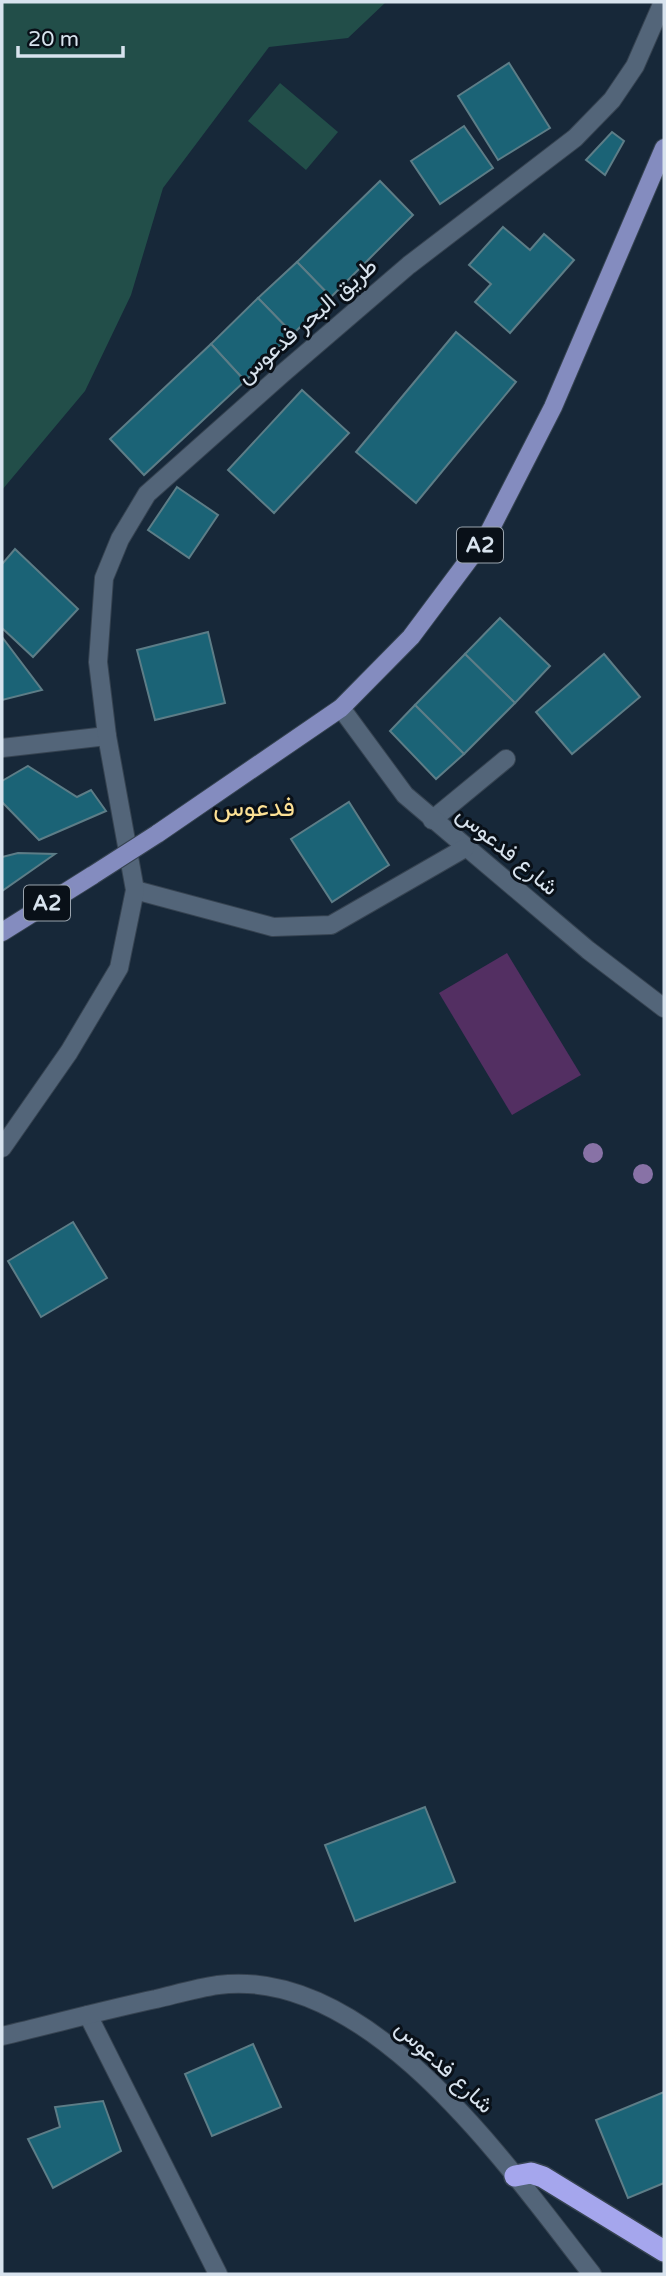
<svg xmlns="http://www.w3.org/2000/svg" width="666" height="2276" font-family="'Varela Round',Vazirmatn,sans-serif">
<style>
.green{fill:#532f62}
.water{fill:#224e49}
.building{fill:#1b6376;stroke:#5d7d87;stroke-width:2}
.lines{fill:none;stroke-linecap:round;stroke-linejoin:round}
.service-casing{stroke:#364351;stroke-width:20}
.minor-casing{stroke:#364351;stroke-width:20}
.primary-casing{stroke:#364351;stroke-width:20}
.motorway-casing{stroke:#364351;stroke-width:24}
.service{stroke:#536579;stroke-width:18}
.minor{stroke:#536579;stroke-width:18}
.primary{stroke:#848cbf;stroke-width:18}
.motorway{stroke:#a5a6ed;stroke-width:21}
.primary-bridge-casing{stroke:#364351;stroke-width:20;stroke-linecap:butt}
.primary-bridge{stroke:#848cbf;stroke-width:18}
.tree{fill:#8872a6}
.labels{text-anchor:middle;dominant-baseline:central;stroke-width:6;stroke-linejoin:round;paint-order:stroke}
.shield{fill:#091018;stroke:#9aa4ae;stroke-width:2}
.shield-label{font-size:21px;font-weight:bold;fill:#d8e3ee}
.street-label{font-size:23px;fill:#d8e3ee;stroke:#091018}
.quarter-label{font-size:26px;fill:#fde195;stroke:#091018}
</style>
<rect width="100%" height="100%" fill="#172839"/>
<path class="green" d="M507,953L581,1075L512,1115L439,993Z"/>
<g class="water">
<path d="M2,2H386L348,38L269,47L163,188L131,295L85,391L2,490Z"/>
<path d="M280,83L338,132L306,170L248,121Z"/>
</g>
<g class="building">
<path d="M509,63L550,128L498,160L458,96Z"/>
<path d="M464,126L493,168L440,204L411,161Z"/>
<path d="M612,132L624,141L605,175L586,160Z"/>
<path d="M380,181L413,215L331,297L297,262Z"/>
<path d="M503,227L530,250L544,234L574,260L510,333L475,302L491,284L469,265Z"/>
<path d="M297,262L331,297L293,334L258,298Z"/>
<path d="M258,298L293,334L245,381L211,344Z"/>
<path d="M456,332L516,382L416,503L356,452Z"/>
<path d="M211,344L245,381L144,475L110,439Z"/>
<path d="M302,390L349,433L274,513L228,470Z"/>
<path d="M177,487L218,515L189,558L148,530Z"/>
<path d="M15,549L78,609L33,657L2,628V564Z"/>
<path d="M500,618L550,666L515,703L465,654Z"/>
<path d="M208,632L225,703L155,720L137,650Z"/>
<path d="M2,637L42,690L2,700Z"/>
<path d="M465,654L515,703L464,754L415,705Z"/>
<path d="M604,654L640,697L572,754L536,712Z"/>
<path d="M415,705L464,754L436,779L390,731Z"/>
<path d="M28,766L77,797L91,790L106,811L39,840L2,802V781Z"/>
<path d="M349,802L389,865L332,902L291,839Z"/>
<path d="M18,853L55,854L2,891V857Z"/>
<path d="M73,1222L107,1278L41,1317L8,1261Z"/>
<path d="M425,1807L455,1882L355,1921L325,1845Z"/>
<path d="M253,2044L281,2107L212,2136L185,2074Z"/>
<path d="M664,2092V2183L628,2198L596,2120Z"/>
<path d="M103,2101L121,2151L53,2188L28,2139L60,2127L55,2107Z"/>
</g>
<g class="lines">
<g class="service-casing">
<g id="service">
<path d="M432,820L506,759"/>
<path d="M88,2015L218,2274"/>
</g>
</g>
<g class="minor-casing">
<g id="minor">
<path d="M341,708L405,795L588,950L664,1008"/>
<path d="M2,748L107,736"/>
<path d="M135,890L273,927L331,925L465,848"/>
<path d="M2,1148L69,1052L119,968L135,890L107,736L98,662L104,578L120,539L147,494L282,374L409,265L575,138L612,100L635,66L663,2"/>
<path d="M2,2036C53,2024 104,2010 156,1999C177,1994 197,1988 218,1985C371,1965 510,2170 592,2274"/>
</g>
</g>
<g class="primary-casing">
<g id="primary">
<path d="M157,834L341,708L411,637L488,534L553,407L664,148"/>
<path d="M2,932L93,875"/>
</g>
</g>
<g class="motorway-casing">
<path id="motorway" d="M515,2176L531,2173L543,2177L664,2251"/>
</g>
<use href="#service" class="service"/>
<use href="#minor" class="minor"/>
<use href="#primary" class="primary"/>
<use href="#motorway" class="motorway"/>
<g class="primary-bridge-casing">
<path id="primary-bridge" d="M93,875L157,834"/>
</g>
<use href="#primary-bridge" class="primary-bridge"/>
</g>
<g class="tree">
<circle cx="593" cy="1153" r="10"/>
<circle cx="643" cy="1174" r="10"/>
</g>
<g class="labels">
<g class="shield">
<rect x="457" y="527.5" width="46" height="35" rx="5"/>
<rect x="24" y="885.5" width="46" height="35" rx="5"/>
</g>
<g class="shield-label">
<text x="480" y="545">A2</text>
<text x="47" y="903">A2</text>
</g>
<g class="street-label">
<text transform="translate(307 321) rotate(-41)">طريق البحر فدعوس</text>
<text transform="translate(507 851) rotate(40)">شارع فدعوس</text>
<text transform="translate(444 2067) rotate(43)">شارع فدعوس</text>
</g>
<g class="quarter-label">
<text x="254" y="807">فدعوس</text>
</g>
</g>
<rect width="666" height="2276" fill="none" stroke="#d8e3ee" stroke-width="7"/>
<path d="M18 46v10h105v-10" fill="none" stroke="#d8e3ee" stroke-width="3.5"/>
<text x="28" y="46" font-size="21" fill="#d8e3ee" stroke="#091018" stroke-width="5" paint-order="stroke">20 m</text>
</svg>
